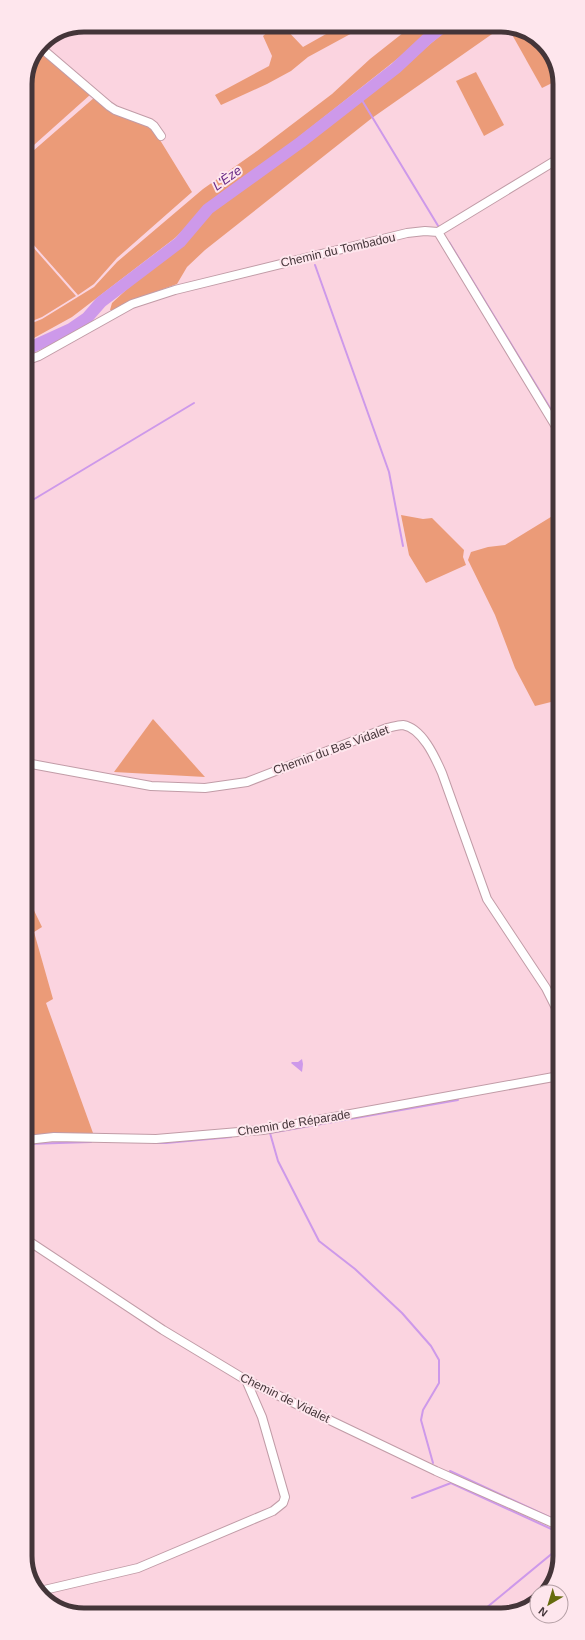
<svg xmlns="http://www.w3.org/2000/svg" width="585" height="1640" font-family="Helvetica,sans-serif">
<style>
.green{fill:#eb9b78}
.water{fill:#cd99ea}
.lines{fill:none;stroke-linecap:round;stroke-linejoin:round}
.stream{stroke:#cd99ea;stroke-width:2}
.river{stroke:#cd99ea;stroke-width:12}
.minor-casing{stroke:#c19ca7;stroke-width:10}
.minor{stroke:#fff;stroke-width:8}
.labels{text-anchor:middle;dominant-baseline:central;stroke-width:4;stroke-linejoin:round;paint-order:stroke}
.street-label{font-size:12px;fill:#443539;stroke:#fee6ed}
.water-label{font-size:13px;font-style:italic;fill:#672885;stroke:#fee6ed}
.rim{fill:none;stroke:#443539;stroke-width:5}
</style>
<rect width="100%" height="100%" fill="#fbd4e0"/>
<g class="green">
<path d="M276,25H282L303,47L342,25H367L308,57L291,71L267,84L221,105L215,95L269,66L272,56L263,36Z"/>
<path d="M413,25H440L228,193L205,209L175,238L72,317L34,338L25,341V326L42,319L94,287L117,262L203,189L257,151L332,94L370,59Z"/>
<path d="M453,25H505L372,118L205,250L187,267L177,284L130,301L114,311L110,310L112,303L126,290L191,236L203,218L211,209C296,154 375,90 453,25Z"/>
<path d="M514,29L540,40L558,69V80L542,88L510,31Z"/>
<path d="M39,51L91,94L25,153V80Z"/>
<path d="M476,72L504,125L484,136L456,81Z"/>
<path d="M95,97L110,112L152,127L192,192L117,258L94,284L78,295L25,235V158Z"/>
<path d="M25,238L76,296L42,317L25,324Z"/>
<path d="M559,512V700L535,706L515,668L495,615L468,560L471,552L488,547L505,545Z"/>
<path d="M401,515L423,519L432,518L464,550L463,557L466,565L426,583L409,555Z"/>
<path d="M153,719L205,777L114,772Z"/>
<path d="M26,894L42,927L34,932L53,999L46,1003L93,1133L27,1135Z"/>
</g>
<path class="water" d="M302,1059L303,1064L302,1072L291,1063L292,1062H298Z"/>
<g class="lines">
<g class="stream">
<path d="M360,97L440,229"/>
<path d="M449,242L558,421"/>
<path d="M315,265L389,472L403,546"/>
<path d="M26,504L194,403"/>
<path d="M154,1143H166L231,1137"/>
<path d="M27,1144L91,1142"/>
<path d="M433,1463L421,1420L423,1410L439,1383V1360L431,1346L402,1313L355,1269L319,1241L278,1161L270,1133L458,1100"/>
<path d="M450,1471L560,1522"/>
<path d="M412,1498L451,1483L560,1533"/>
<path d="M480,1613L560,1547"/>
</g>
<path class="river" d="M25,350L71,329L87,318L101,302L180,242L208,209L301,142L396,68L427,39L445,25"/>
<g class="minor-casing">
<g id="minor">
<path d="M40,47L109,106L115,110L150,123L154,126L161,136"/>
<path d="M438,232L558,159"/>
<path d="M25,361L39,356L132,304L175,290L407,233L425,231L438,232L558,430"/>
<path d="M26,763L151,786L205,788L247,782L387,728C392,727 398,725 403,725C422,728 435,757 442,773L487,899L546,988L559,1014"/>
<path d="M27,1140L54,1137L156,1139L263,1130L559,1076"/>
<path d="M27,1240L163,1330L246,1380L436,1471L560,1526"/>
<path d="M40,1591L138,1568L273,1511L283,1503L285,1497L262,1417L246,1380"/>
</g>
</g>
<use href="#minor" class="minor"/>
</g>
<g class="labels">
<g class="street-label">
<text transform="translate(338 250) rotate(-13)">Chemin du Tombadou</text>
<text transform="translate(331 750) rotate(-20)">Chemin du Bas Vidalet</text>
<text transform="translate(294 1123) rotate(-9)">Chemin de Réparade</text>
<text transform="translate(285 1398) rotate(26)">Chemin de Vidalet</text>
</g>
<g class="water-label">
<text transform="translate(227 178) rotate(-36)">L'Èze</text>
</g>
</g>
<path d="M0 0H585V1640H0ZM84 32H501A52 52 0 0 1 553 84V1556A52 52 0 0 1 501 1608H84A52 52 0 0 1 32 1556V84A52 52 0 0 1 84 32Z" fill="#fee6ed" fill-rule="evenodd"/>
<path class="rim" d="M84 32H501A52 52 0 0 1 553 84V1556A52 52 0 0 1 501 1608H84A52 52 0 0 1 32 1556V84A52 52 0 0 1 84 32Z"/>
<g transform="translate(549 1604) rotate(218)"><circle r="19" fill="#fee6ed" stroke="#b49fa5"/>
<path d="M0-3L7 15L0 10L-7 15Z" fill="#666b0e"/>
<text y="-6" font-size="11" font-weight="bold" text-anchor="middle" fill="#443539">N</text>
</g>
</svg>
